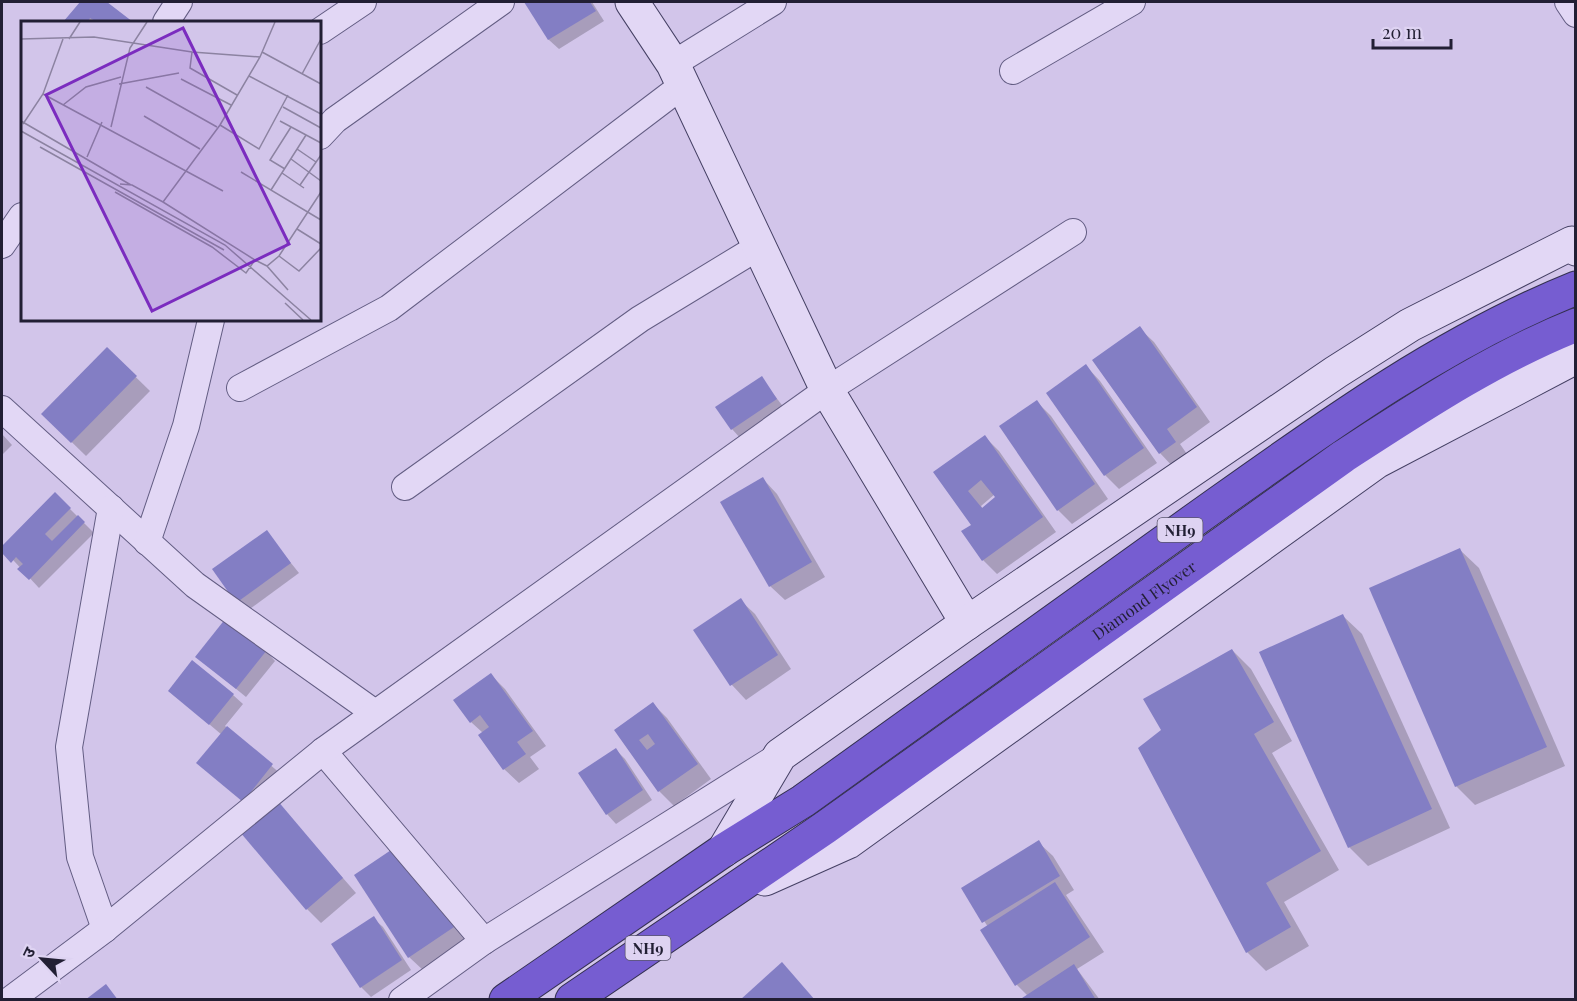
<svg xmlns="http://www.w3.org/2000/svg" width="1577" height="1001" font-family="'Playfair Display','Noto Sans Devanagari',serif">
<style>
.shadow{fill:#0003;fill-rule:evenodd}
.building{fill:#837ec4;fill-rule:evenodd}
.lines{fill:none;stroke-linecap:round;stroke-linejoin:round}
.street-casing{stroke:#635d83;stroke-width:28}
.secondary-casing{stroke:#454064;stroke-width:35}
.highway-casing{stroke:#343051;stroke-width:35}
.street{stroke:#e2d7f5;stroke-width:26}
.secondary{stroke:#e2d7f5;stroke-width:33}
.highway{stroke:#765dd1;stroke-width:33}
.labels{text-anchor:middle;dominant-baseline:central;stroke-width:6;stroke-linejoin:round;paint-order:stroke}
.shield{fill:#ded3f2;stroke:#5a556d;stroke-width:1.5}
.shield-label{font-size:15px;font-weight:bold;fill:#221f34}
.street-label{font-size:16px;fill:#221f34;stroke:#ded3f2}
.inset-road{fill:none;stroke:#8c83a1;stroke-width:1.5}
.view{fill:#7b2cbf;fill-opacity:0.15;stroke:#7b2cbf;stroke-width:3}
.inset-edge{fill:none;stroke:#221f34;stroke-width:3}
</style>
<rect width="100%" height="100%" fill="#d2c5ea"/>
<g class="shadow">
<path d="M82,2H105L131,22H65Z"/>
<path d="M526,2H592L604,21L559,49L549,40Z"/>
<path d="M1139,328L1154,342L1210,422L1180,444L1189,457L1174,468L1160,453Z"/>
<path d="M107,349L150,391L86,456L43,414Z"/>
<path d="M1086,366L1100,381L1157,463L1119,489L1105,475Z"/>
<path d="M761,378L785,409L741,439L732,429Z"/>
<path d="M1037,402L1051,416L1108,499L1072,524L1058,510Z"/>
<path d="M2,434L12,445L2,455Z"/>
<path d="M985,437L999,451L1056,532L997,574L983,560L973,525L935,472ZM995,494L997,497L983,509L981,506Z"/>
<path d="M763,479L777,494L825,577L785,600L770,586Z"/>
<path d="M55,494L94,533L39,588L2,548Z"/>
<path d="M266,532L299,573L247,611L237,602Z"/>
<path d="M1460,550L1479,568L1565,766L1475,805L1456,786Z"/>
<path d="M740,600L755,614L791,669L746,700L732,685L695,630Z"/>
<path d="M1343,616L1362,634L1450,828L1368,866L1349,847Z"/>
<path d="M1232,650L1251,669L1292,741L1272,753L1339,870L1284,902L1309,946L1266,971L1247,952L1140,748L1163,730Z"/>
<path d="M266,651L275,661L246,697L197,657Z"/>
<path d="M491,675L505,689L546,746L530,757L539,769L519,783L504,769L483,733L471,722Z"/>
<path d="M170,691L233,695L243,704L225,726L282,775L253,810L222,735Z"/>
<path d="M653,704L667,718L711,779L674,806L659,791L616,731Z"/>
<path d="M616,750L625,759L652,800L616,824L607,814Z"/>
<path d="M277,802L356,893L321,923L307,909Z"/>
<path d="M1038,842L1053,856L1074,890L1066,895L1104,952L1077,969L1100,1000H1022L1028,996L1017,985L988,927L963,888Z"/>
<path d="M400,846L468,942L424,971L409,957Z"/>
<path d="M373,918L383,927L411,970L371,997L361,987Z"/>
</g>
<g class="building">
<path d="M80,2H107L133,22H104L102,20L97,22L90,18L88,22H63Z"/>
<path d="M524,2H590L596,11L548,40Z"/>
<path d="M1140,326L1197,407L1167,429L1176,442L1159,454L1092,360Z"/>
<path d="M107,347L137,376L71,443L41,414Z"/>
<path d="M1086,364L1144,448L1104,476L1046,393Z"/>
<path d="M762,376L777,399L731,430L715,407Z"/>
<path d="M1037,400L1095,484L1057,511L999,426Z"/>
<path d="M985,435L1043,517L982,561L961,531L971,525L933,472ZM981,480L995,497L982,508L968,491Z"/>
<path d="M763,477L812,562L769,587L720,502Z"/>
<path d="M55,492L71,508L45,534L52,541L78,515L85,522L29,580L17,569L23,564L16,557L11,563L2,553V546Z"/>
<path d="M267,530L291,563L236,603L212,569Z"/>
<path d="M1460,548L1547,747L1455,787L1369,588Z"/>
<path d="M741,598L778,655L730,686L693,630Z"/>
<path d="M1343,614L1432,809L1348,848L1259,652Z"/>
<path d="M226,618L267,650L236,689L195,657Z"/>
<path d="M1232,649L1274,722L1254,734L1321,851L1266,883L1291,927L1246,953L1138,748L1161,730L1143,699Z"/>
<path d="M192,660L234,694L209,725L168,691Z"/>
<path d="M491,673L533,731L517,742L526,754L503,770L478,735L489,727L480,715L470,723L453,700Z"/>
<path d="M653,702L698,764L658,792L614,730ZM648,734L655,744L647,750L639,740Z"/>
<path d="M227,726L273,764L243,802L196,763Z"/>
<path d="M616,748L643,790L606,815L578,773Z"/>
<path d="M277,800L343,878L306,910L240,832Z"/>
<path d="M1039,840L1060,876L982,923L961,888Z"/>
<path d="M400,844L454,927L408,958L354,875Z"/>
<path d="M1055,882L1090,937L1015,986L980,930Z"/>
<path d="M374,916L402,960L360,988L331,944Z"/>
<path d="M782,962L815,1000H740Z"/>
<path d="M1074,964L1096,1000H1019Z"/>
<path d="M106,984L118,1000H85Z"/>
</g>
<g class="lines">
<g class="street-casing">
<g id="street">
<path d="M1568,2L1576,14"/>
<path d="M166,22L179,2"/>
<path d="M320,31L363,2"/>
<path d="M673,64L773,2"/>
<path d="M1013,71L1132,2"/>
<path d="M320,136L335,120L501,2"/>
<path d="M2,245L22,216"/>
<path d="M240,388L389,308L683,85"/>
<path d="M2,409L195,585L375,713"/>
<path d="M405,487L640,319L760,246"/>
<path d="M147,542L186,426L211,320"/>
<path d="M323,751L484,941"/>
<path d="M105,929L80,857L69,747L111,508"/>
<path d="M10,1000L105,929L323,751L827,390L1073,232"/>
<path d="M402,1000L484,941L777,757"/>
</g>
</g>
<g class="secondary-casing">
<g id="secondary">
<path d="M632,2L673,64L827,390L967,623"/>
<path d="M724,850L780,755L967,623L1336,372L1410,325L1572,243L1576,249"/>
<path d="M765,879L848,842L1376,462L1576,357"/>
</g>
</g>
<g class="highway-casing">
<g id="highway">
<path d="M506,1000L724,850L803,801C933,707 1063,614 1193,521C1314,435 1437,344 1576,288"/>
<path id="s1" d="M572,1000L826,827L1344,456C1418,408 1493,358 1576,325"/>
</g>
</g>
<use href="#street" class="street"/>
<use href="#secondary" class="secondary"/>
<use href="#highway" class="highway"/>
</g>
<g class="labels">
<g class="shield">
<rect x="1157.5" y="518" width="45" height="24" rx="4.5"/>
<rect x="625.5" y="936" width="45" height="24" rx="4.5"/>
</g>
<g class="shield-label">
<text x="1180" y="530">NH9</text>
<text x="648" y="948">NH9</text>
</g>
<g class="street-label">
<text stroke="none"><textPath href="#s1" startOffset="698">Diamond Flyover</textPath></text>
</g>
</g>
<g transform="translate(21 21)">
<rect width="300" height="300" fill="#d2c5ea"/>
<path class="inset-road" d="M0,18L73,16L171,31L239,36M48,18L59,1M171,31L169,47L216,74M241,31L300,63M281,53L300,18M228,55L300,93M160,58L210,84M98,63L158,52M125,66L196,106M22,73L202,170M42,84L65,66L100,56M262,86L300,107M123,95L179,128M0,100L110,164M259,100L300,122M2,103L22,73L42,18M199,104L238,128L267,74M90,106L109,27L126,1M0,110L204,224L290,299M19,126L203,229M276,128L295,141M66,136L81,101M270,138L300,160M264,148L249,139L270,106M220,151L300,199M261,152L283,167M279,164L300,134M250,169L285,114M94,171L191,226L225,252L234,239L142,181L111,164L99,163M142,181L199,104L239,36L254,1M276,208L300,223M258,235L278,250L300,227M234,239L246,245L258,235L300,171M246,245L267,269M264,282L282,299"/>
<path class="view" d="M162,7L268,223L131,290L25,74Z"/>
<rect width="300" height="300" class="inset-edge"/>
</g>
<rect width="1577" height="1001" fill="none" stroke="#221f34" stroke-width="6"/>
<g transform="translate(42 959) rotate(296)" stroke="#ded3f2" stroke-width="4.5" paint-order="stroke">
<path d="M0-4.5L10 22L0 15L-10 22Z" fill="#221f34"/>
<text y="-9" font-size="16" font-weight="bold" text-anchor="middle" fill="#221f34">उ</text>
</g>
<path d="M1373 39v9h78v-9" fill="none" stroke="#221f34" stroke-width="3"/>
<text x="1382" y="39" font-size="18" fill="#221f34" stroke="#ded3f2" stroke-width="4.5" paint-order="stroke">20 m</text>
</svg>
